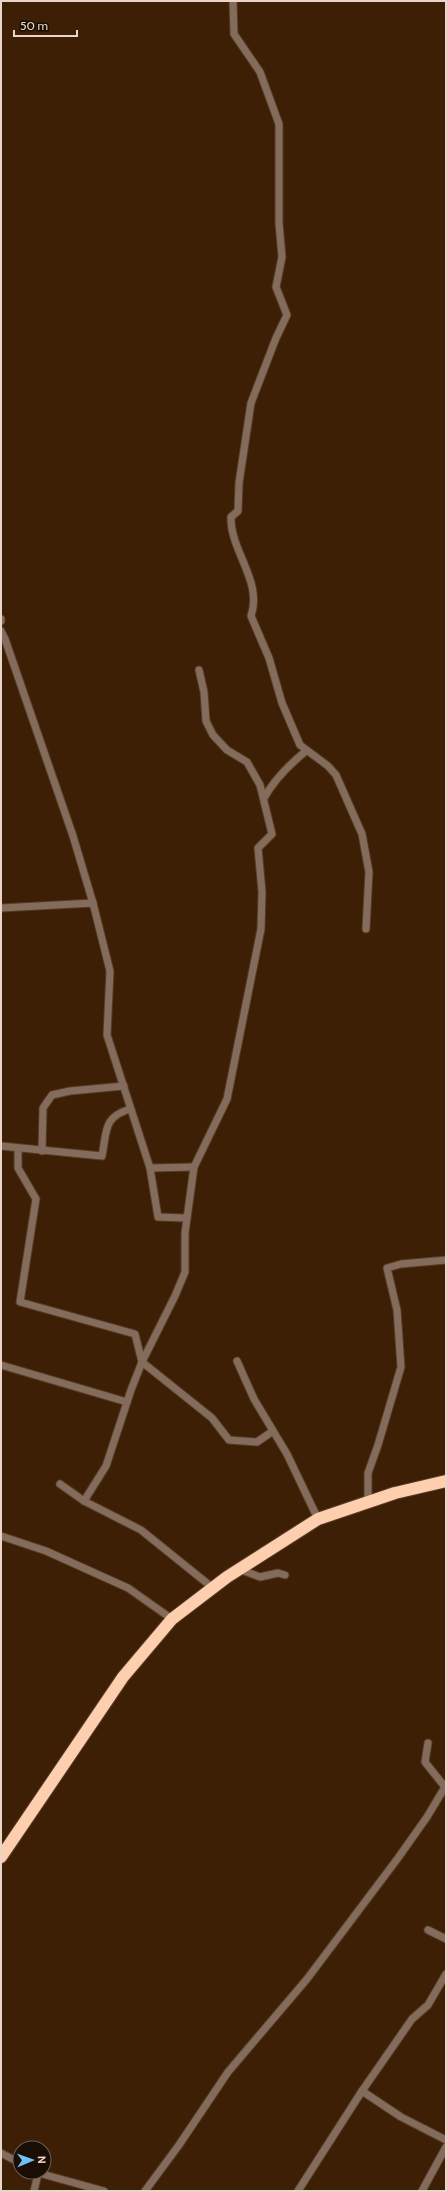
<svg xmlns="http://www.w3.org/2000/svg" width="447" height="2192" font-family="Cabin,sans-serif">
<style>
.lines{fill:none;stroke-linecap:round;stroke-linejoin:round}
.street-casing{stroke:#593c25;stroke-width:9}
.highway-casing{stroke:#593c25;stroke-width:14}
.street{stroke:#846c5c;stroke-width:7}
.highway{stroke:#fdcfae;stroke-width:12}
</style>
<rect width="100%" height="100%" fill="#3d1f06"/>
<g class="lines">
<g class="street-casing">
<g id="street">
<path d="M233,1L234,34L260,72L279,124V223L282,257L276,287L287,315L276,338L251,403L239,483L238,511L231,517C230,551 263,581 251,616L269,658L282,703L300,745L328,766L336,775L362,834L369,872L366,929"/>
<path d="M1,619V621"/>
<path d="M1,631L5,639L73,836L93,903L110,971L107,1035L150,1168L158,1217L186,1218"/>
<path d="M264,798C274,780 290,764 306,751"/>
<path d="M1,908L93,903"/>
<path d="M1,1146L102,1156C107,1131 103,1117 130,1109"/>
<path d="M18,1149V1168L36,1199L20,1302L135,1334L142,1362L212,1418L229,1440L257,1442L273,1431"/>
<path d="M42,1151L43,1108L52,1095L70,1091L124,1086"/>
<path d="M150,1168L194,1167"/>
<path d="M237,1361L254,1399L287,1454L318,1519"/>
<path d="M1,1365L127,1402"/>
<path d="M60,1484L84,1501L141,1530L213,1588"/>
<path d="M84,1501L106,1466L131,1390L142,1362L175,1296L185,1272V1233L194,1167L227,1099L261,929L262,892L258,848L272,834L260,785L247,762L227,750L213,735L206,721L204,692L199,670"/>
<path d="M368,1502V1473L378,1445L401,1367L397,1310L387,1268L401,1264L446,1260"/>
<path d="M1,1536L46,1551L128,1588L172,1619"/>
<path d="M239,1569L260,1577L278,1573L285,1575"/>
<path d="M428,1930L446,1939"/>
<path d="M362,2091L401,2117L446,2140"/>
<path d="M1,2153L20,2163"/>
<path d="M35,2172L104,2191"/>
<path d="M34,2191L38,2174"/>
<path d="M145,2191L179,2145L228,2072L307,1979L398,1858L427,1817L445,1787L425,1762L428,1743"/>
<path d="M298,2191L362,2091L412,2019L428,2005L446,1974"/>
<path d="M422,2191L446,2147"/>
</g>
</g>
<g class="highway-casing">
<path id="highway" d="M1,1857L123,1677L172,1619L227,1577L318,1519L395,1493L446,1481"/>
</g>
<use href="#street" class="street"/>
<use href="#highway" class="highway"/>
</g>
<rect width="447" height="2192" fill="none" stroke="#ead6c8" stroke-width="4"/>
<g transform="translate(32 2160) rotate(88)"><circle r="19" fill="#1a0d04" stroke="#6d5d52"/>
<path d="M0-3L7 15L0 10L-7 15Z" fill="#70c2f4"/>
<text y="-6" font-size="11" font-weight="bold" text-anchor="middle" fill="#ead6c8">N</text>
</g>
<path d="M14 30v6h63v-6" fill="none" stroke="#ead6c8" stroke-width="2"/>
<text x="20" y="30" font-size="12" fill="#ead6c8" stroke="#1a0d04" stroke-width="3" paint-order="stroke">50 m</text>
</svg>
